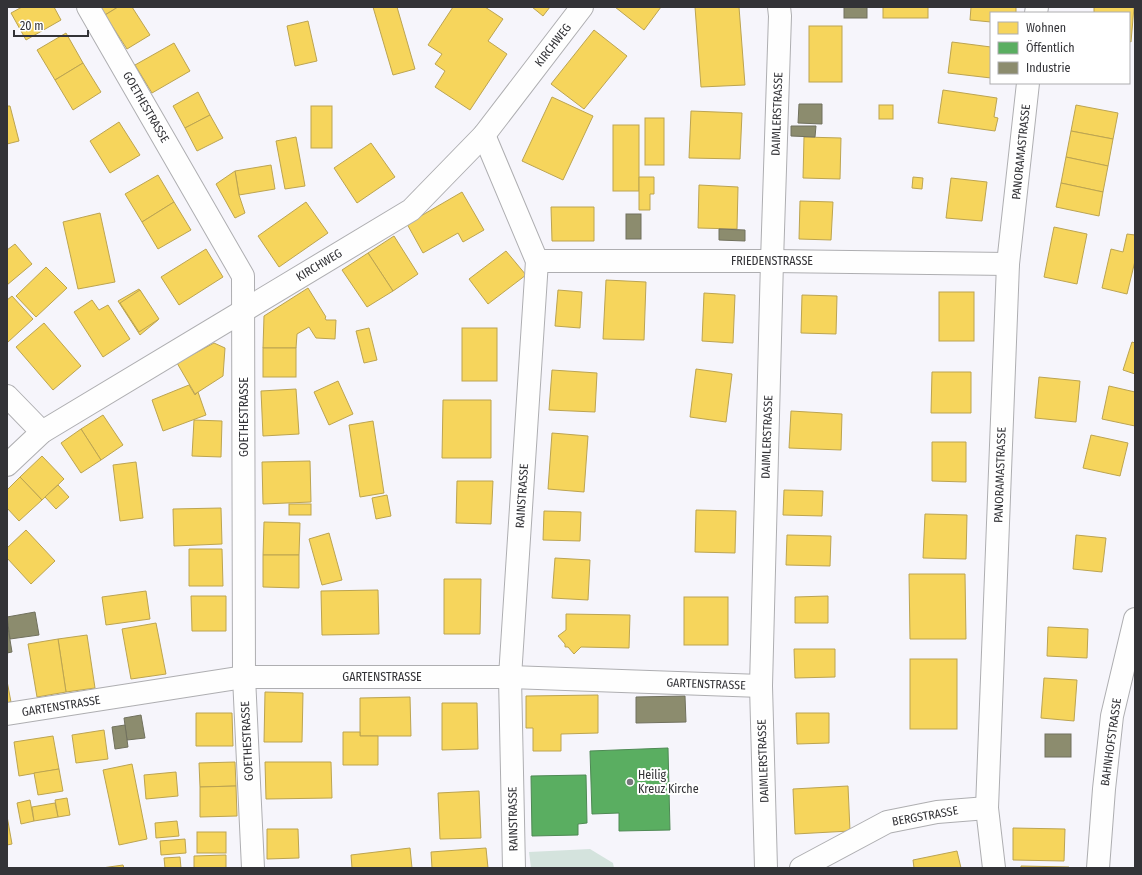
<svg xmlns="http://www.w3.org/2000/svg" width="1142" height="875" font-family="'Fira Sans Condensed',sans-serif">
<style>
.green{fill:#d4e3dd}
.homes{fill:#f6d55c;stroke:#bca451}
.public{fill:#5aae61;stroke:#4e8954}
.industry{fill:#8c8c6e;stroke:#71715e}
.lines{fill:none;stroke-linecap:round;stroke-linejoin:round}
.street-casing{stroke:#aeaeb1;stroke-width:24}
.secondary-casing{stroke:#aeaeb1;stroke-width:24}
.street{stroke:#fefefe;stroke-width:22}
.secondary{stroke:#fefefe;stroke-width:22}
.poi-dot{fill:#77777c;stroke:#fff;stroke-width:1.5}
.labels{text-anchor:middle;dominant-baseline:central;stroke-width:4;stroke-linejoin:round;paint-order:stroke}
.street-label{font-size:12px;fill:#333337;stroke:#fff}
.poi-label{font-size:12px;fill:#333337;stroke:#fff;text-anchor:start}
</style>
<rect width="100%" height="100%" fill="#f6f5fb"/>
<path class="green" d="M590,849L613,863L614,868H531L529,852Z"/>
<g class="homes">
<path d="M22,7H54L61,20L26,40L11,13Z"/>
<path d="M100,7H118L105,15Z"/>
<path d="M118,7H132L150,35L127,49L105,15Z"/>
<path d="M373,7H397L415,69L393,75Z"/>
<path d="M453,7H485L503,19L488,41L507,54L470,110L435,87L445,71L435,64L442,54L428,45Z"/>
<path d="M532,7H550L543,16Z"/>
<path d="M615,7H661L644,30Z"/>
<path d="M695,7H739L745,85L701,87Z"/>
<rect x="883" y="7" width="45" height="11"/>
<path d="M971,7H1016V13H991V22L970,20Z"/>
<path d="M1094,7H1134L1131,42L1129,41V13H1094Z"/>
<path d="M308,21L317,61L295,66L287,26Z"/>
<rect x="809" y="26" width="33" height="56"/>
<path d="M594,30L627,56L584,109L551,84Z"/>
<path d="M66,33L83,63L55,80L37,50Z"/>
<path d="M952,42L991,47V78L948,73Z"/>
<path d="M174,43L190,71L152,93L135,65Z"/>
<path d="M83,63L101,92L73,110L55,80Z"/>
<path d="M943,90L997,98L994,117L998,118L995,131L938,123Z"/>
<path d="M198,92L210,115L185,128L173,106Z"/>
<path d="M552,97L593,116L563,180L522,161Z"/>
<rect x="879" y="105" width="14" height="14"/>
<path d="M1076,105L1118,113L1113,139L1071,131Z"/>
<path d="M7,106H10L19,141L7,144Z"/>
<rect x="311" y="106" width="21" height="42"/>
<path d="M691,111L742,113L740,159L689,158Z"/>
<path d="M210,115L223,138L197,151L185,128Z"/>
<rect x="645" y="118" width="19" height="47"/>
<path d="M119,122L140,155L110,173L90,141Z"/>
<rect x="613" y="125" width="26" height="66"/>
<path d="M1071,131L1113,139L1108,166L1066,157Z"/>
<path d="M296,137L305,186L285,189L276,141Z"/>
<path d="M804,137L841,138L840,179L803,178Z"/>
<path d="M371,143L395,177L357,203L334,168Z"/>
<path d="M1066,157L1108,166L1103,192L1061,183Z"/>
<path d="M271,165L275,189L239,195L235,171Z"/>
<path d="M235,171L239,195L245,213L235,218L216,184Z"/>
<path d="M158,175L174,202L142,222L125,194Z"/>
<path d="M639,177H654V194H650V210H639Z"/>
<path d="M913,177L923,178L922,189L912,188Z"/>
<path d="M951,178L987,182L982,221L946,218Z"/>
<path d="M1061,183L1103,192L1099,216L1056,207Z"/>
<path d="M699,185L738,187L737,229L698,228Z"/>
<path d="M462,192L484,230L463,242L458,233L423,253L407,224Z"/>
<path d="M800,201L833,202L831,240L799,239Z"/>
<path d="M174,202L191,230L158,249L142,222Z"/>
<path d="M306,202L328,233L279,267L258,236Z"/>
<path d="M551,207H594V241H552Z"/>
<path d="M100,213L115,282L78,289L63,222Z"/>
<path d="M1054,227L1087,234L1077,284L1044,277Z"/>
<path d="M1127,234L1135,235V261L1127,294L1102,288L1111,249L1123,252Z"/>
<path d="M394,236L418,274L393,291L368,253Z"/>
<path d="M15,244L32,264L7,285V250Z"/>
<path d="M206,249L223,277L179,305L161,277Z"/>
<path d="M506,251L526,275L488,304L469,279Z"/>
<path d="M368,253L393,291L367,307L342,270Z"/>
<path d="M46,267L67,288L36,317L16,296Z"/>
<path d="M606,280L646,282L644,340L603,339Z"/>
<path d="M308,288L326,317L325,318L326,320H336L335,339L316,338L309,327L297,334L296,348H263L264,316Z"/>
<path d="M139,289L158,320L140,335L118,301Z"/>
<path d="M140,290L159,319L139,332L120,303Z"/>
<path d="M558,290L582,292L580,328L555,326Z"/>
<rect x="939" y="292" width="35" height="49"/>
<path d="M704,293L735,295L733,343L702,341Z"/>
<path d="M802,295L837,296L836,334L801,333Z"/>
<path d="M12,296L33,319L8,342L7,341V300Z"/>
<path d="M92,300L99,310L108,305L130,339L103,357L74,312Z"/>
<path d="M44,323L81,366L53,390L16,347Z"/>
<path d="M369,328L377,360L364,363L356,331Z"/>
<rect x="462" y="328" width="35" height="53"/>
<path d="M1132,342L1135,343V374L1123,370Z"/>
<path d="M214,343L225,348L223,376L195,394L177,363Z"/>
<rect x="263" y="348" width="33" height="29"/>
<path d="M696,369L732,374L726,422L690,417Z"/>
<path d="M552,370L597,373L595,412L549,410Z"/>
<path d="M932,372H971V413H931Z"/>
<path d="M1039,377L1080,381L1076,422L1035,418Z"/>
<path d="M338,381L353,414L329,425L314,392Z"/>
<path d="M189,385L195,395L198,392L206,415L163,431L152,400Z"/>
<path d="M1109,386L1135,392V426L1102,419Z"/>
<path d="M296,389L299,434L263,436L261,391Z"/>
<path d="M443,400H491V458H442Z"/>
<path d="M791,411L842,414L841,450L789,448Z"/>
<path d="M103,415L123,445L101,460L81,429Z"/>
<path d="M194,420L222,421L221,457L192,456Z"/>
<path d="M373,421L384,493L360,497L349,425Z"/>
<path d="M81,429L101,460L81,473L61,443Z"/>
<path d="M552,433L588,436L584,492L548,489Z"/>
<path d="M1091,435L1128,443L1120,476L1083,468Z"/>
<path d="M932,442H966V482L932,481Z"/>
<path d="M42,456L64,479L42,500L20,477Z"/>
<path d="M310,461L311,502L263,504L262,462Z"/>
<path d="M136,462L143,518L120,521L113,465Z"/>
<path d="M20,477L42,500L19,521L7,508V490Z"/>
<path d="M457,481H493L491,524L456,523Z"/>
<path d="M58,485L69,497L56,509L45,497Z"/>
<path d="M784,490L823,491L822,516L783,515Z"/>
<path d="M387,495L391,516L376,519L372,498Z"/>
<rect x="289" y="504" width="22" height="11"/>
<path d="M221,508L222,544L174,546L173,509Z"/>
<path d="M696,510L736,511L735,553L695,552Z"/>
<path d="M544,511L581,512L580,541L543,540Z"/>
<path d="M925,514L967,515L966,559L923,558Z"/>
<path d="M264,522L300,523L299,555H263Z"/>
<path d="M26,530L55,561L31,584L7,558V548Z"/>
<path d="M329,533L342,580L322,585L309,539Z"/>
<path d="M787,535L831,536L830,566L786,565Z"/>
<path d="M1076,535L1106,538L1102,572L1073,569Z"/>
<path d="M189,549H222L223,586H189Z"/>
<path d="M263,555H299V588L263,587Z"/>
<path d="M555,558L590,560L588,600L552,598Z"/>
<path d="M909,574H965L966,639H910Z"/>
<path d="M444,579H481L480,634H444Z"/>
<path d="M378,590L379,634L322,635L321,591Z"/>
<path d="M146,591L150,619L106,625L102,597Z"/>
<path d="M191,596H226V631H192Z"/>
<path d="M828,596V623H795V597Z"/>
<rect x="684" y="597" width="44" height="48"/>
<path d="M566,614L630,615L629,648L581,647L574,654L568,647H565V644L558,636L566,630Z"/>
<path d="M156,623L166,674L131,679L122,629Z"/>
<path d="M1048,627L1088,629L1087,658L1047,656Z"/>
<path d="M87,635L95,688L66,692L58,639Z"/>
<path d="M58,639L66,692L37,697L28,644Z"/>
<path d="M794,649H835V677L795,678Z"/>
<rect x="910" y="659" width="47" height="70"/>
<path d="M1044,678L1077,680L1074,721L1041,718Z"/>
<path d="M7,681L11,702L7,703Z"/>
<path d="M265,692L303,693L302,742H264Z"/>
<path d="M598,695V733L561,734V751H533V728H526V696Z"/>
<path d="M410,697L411,736H360V698Z"/>
<path d="M442,703H477L478,749L442,750Z"/>
<path d="M196,713H232L233,746H196Z"/>
<path d="M796,713H829V743L797,744Z"/>
<path d="M104,730L108,759L76,763L72,735Z"/>
<path d="M343,732H360V736H378V765H343Z"/>
<path d="M53,736L59,769L19,776L14,742Z"/>
<path d="M235,762L236,786L200,787L199,763Z"/>
<path d="M265,762H331L332,798L266,799Z"/>
<path d="M132,764L147,839L119,845L103,770Z"/>
<path d="M59,769L63,791L38,795L34,773Z"/>
<path d="M176,772L178,796L146,799L144,775Z"/>
<path d="M236,786L237,816L200,817V787Z"/>
<path d="M848,786L850,831L795,834L793,789Z"/>
<path d="M479,791L481,838L440,839L438,793Z"/>
<path d="M67,798L70,815L58,817L55,800Z"/>
<path d="M30,800L34,821L21,824L17,803Z"/>
<path d="M55,803L58,817L34,821L32,807Z"/>
<path d="M7,816L12,844L7,845Z"/>
<path d="M177,821L179,836L156,838L155,823Z"/>
<path d="M1013,828L1065,829L1064,861L1013,860Z"/>
<path d="M267,829H298L299,858L267,859Z"/>
<rect x="197" y="832" width="29" height="21"/>
<path d="M185,839L186,853L161,855L160,841Z"/>
<path d="M410,848L412,868H352L351,855Z"/>
<path d="M486,848L488,868H432L431,852Z"/>
<path d="M957,851L961,868H914L913,860Z"/>
<path d="M226,855V868H194V856Z"/>
<path d="M180,857L181,868H165L164,858Z"/>
<path d="M123,865L124,868H102Z"/>
<path d="M1021,866L1069,867V868H1021Z"/>
</g>
<g class="public">
<path d="M668,748L670,830L619,831V813L592,814L590,751Z"/>
<path d="M586,775L587,823L578,824V835L532,836L531,776Z"/>
</g>
<g class="industry">
<rect x="844" y="7" width="23" height="11"/>
<path d="M799,104H822V124L798,123Z"/>
<path d="M791,126H816L815,137L791,136Z"/>
<rect x="626" y="214" width="15" height="25"/>
<path d="M719,229L745,230V241L719,240Z"/>
<path d="M35,612L39,635L10,639L7,617Z"/>
<path d="M7,622L12,652L7,653Z"/>
<path d="M685,696L686,722L636,723V697Z"/>
<path d="M141,715L145,738L127,740L124,718Z"/>
<path d="M125,725L128,747L115,749L112,727Z"/>
<rect x="1045" y="734" width="26" height="23"/>
</g>
<g class="lines">
<g class="street-casing">
<g id="street">
<path d="M88,7L243,276L244,677L253,868"/>
<path d="M1036,13L1037,7"/>
<path d="M484,135L537,261L510,677L514,868"/>
<path d="M537,261H772L1008,264"/>
<path d="M7,396L42,432"/>
<path d="M7,465L42,432L411,210L484,135L582,7"/>
<path d="M7,714L244,677H510L761,686"/>
<path d="M766,868L761,686L772,261L780,16L779,7"/>
<path d="M801,868L887,822L937,812L987,808"/>
<path d="M994,868L987,808L1008,264L1028,83"/>
</g>
</g>
<g class="secondary-casing">
<path id="secondary" d="M1098,868L1104,789L1112,716L1135,619"/>
</g>
<use href="#street" class="street"/>
<use href="#secondary" class="secondary"/>
</g>
<circle class="poi-dot" cx="630" cy="782" r="4"/>
<g class="labels">
<g class="street-label">
<text transform="translate(553 45) rotate(-52)">KIRCHWEG</text>
<text transform="translate(146 107) rotate(60)">GOETHESTRASSE</text>
<text transform="translate(777 114) rotate(-88)">DAIMLERSTRASSE</text>
<text transform="translate(1021 152) rotate(-84)">PANORAMASTRASSE</text>
<text x="772" y="261">FRIEDENSTRASSE</text>
<text transform="translate(319 265) rotate(-31)">KIRCHWEG</text>
<text transform="translate(244 417) rotate(-90)">GOETHESTRASSE</text>
<text transform="translate(767 437) rotate(-88)">DAIMLERSTRASSE</text>
<text transform="translate(1000 475) rotate(-88)">PANORAMASTRASSE</text>
<text transform="translate(522 496) rotate(-86)">RAINSTRASSE</text>
<text x="382" y="677">GARTENSTRASSE</text>
<text transform="translate(706 684) rotate(2)">GARTENSTRASSE</text>
<text transform="translate(61 706) rotate(-9)">GARTENSTRASSE</text>
<text transform="translate(247 741) rotate(-93)">GOETHESTRASSE</text>
<text transform="translate(1111 742) rotate(-82)">BAHNHOFSTRASSE</text>
<text transform="translate(763 761) rotate(-92)">DAIMLERSTRASSE</text>
<text transform="translate(925 816) rotate(-10)">BERGSTRASSE</text>
<text transform="translate(513 819) rotate(-91)">RAINSTRASSE</text>
</g>
<g class="poi-label">
<text x="638" y="775">Heilig<tspan x="638" dy="14">Kreuz Kirche</tspan></text>
</g>
</g>
<rect width="1142" height="875" fill="none" stroke="#333337" stroke-width="16"/>
<rect x="990" y="12" width="140" height="72" fill="#ffffff" stroke="#adadaf"/>
<rect x="998" y="22" width="20" height="12" fill="#f6d55c" stroke="#adadaf"/>
<text x="1026" y="32" font-size="12" fill="#333337">Wohnen</text>
<rect x="998" y="42" width="20" height="12" fill="#5aae61" stroke="#adadaf"/>
<text x="1026" y="52" font-size="12" fill="#333337">Öffentlich</text>
<rect x="998" y="62" width="20" height="12" fill="#8c8c6e" stroke="#adadaf"/>
<text x="1026" y="72" font-size="12" fill="#333337">Industrie</text>
<path d="M14 30v6h74v-6" fill="none" stroke="#333337" stroke-width="2"/>
<text x="20" y="30" font-size="12" fill="#333337" stroke="#ffffff" stroke-width="3" paint-order="stroke">20 m</text>
</svg>
